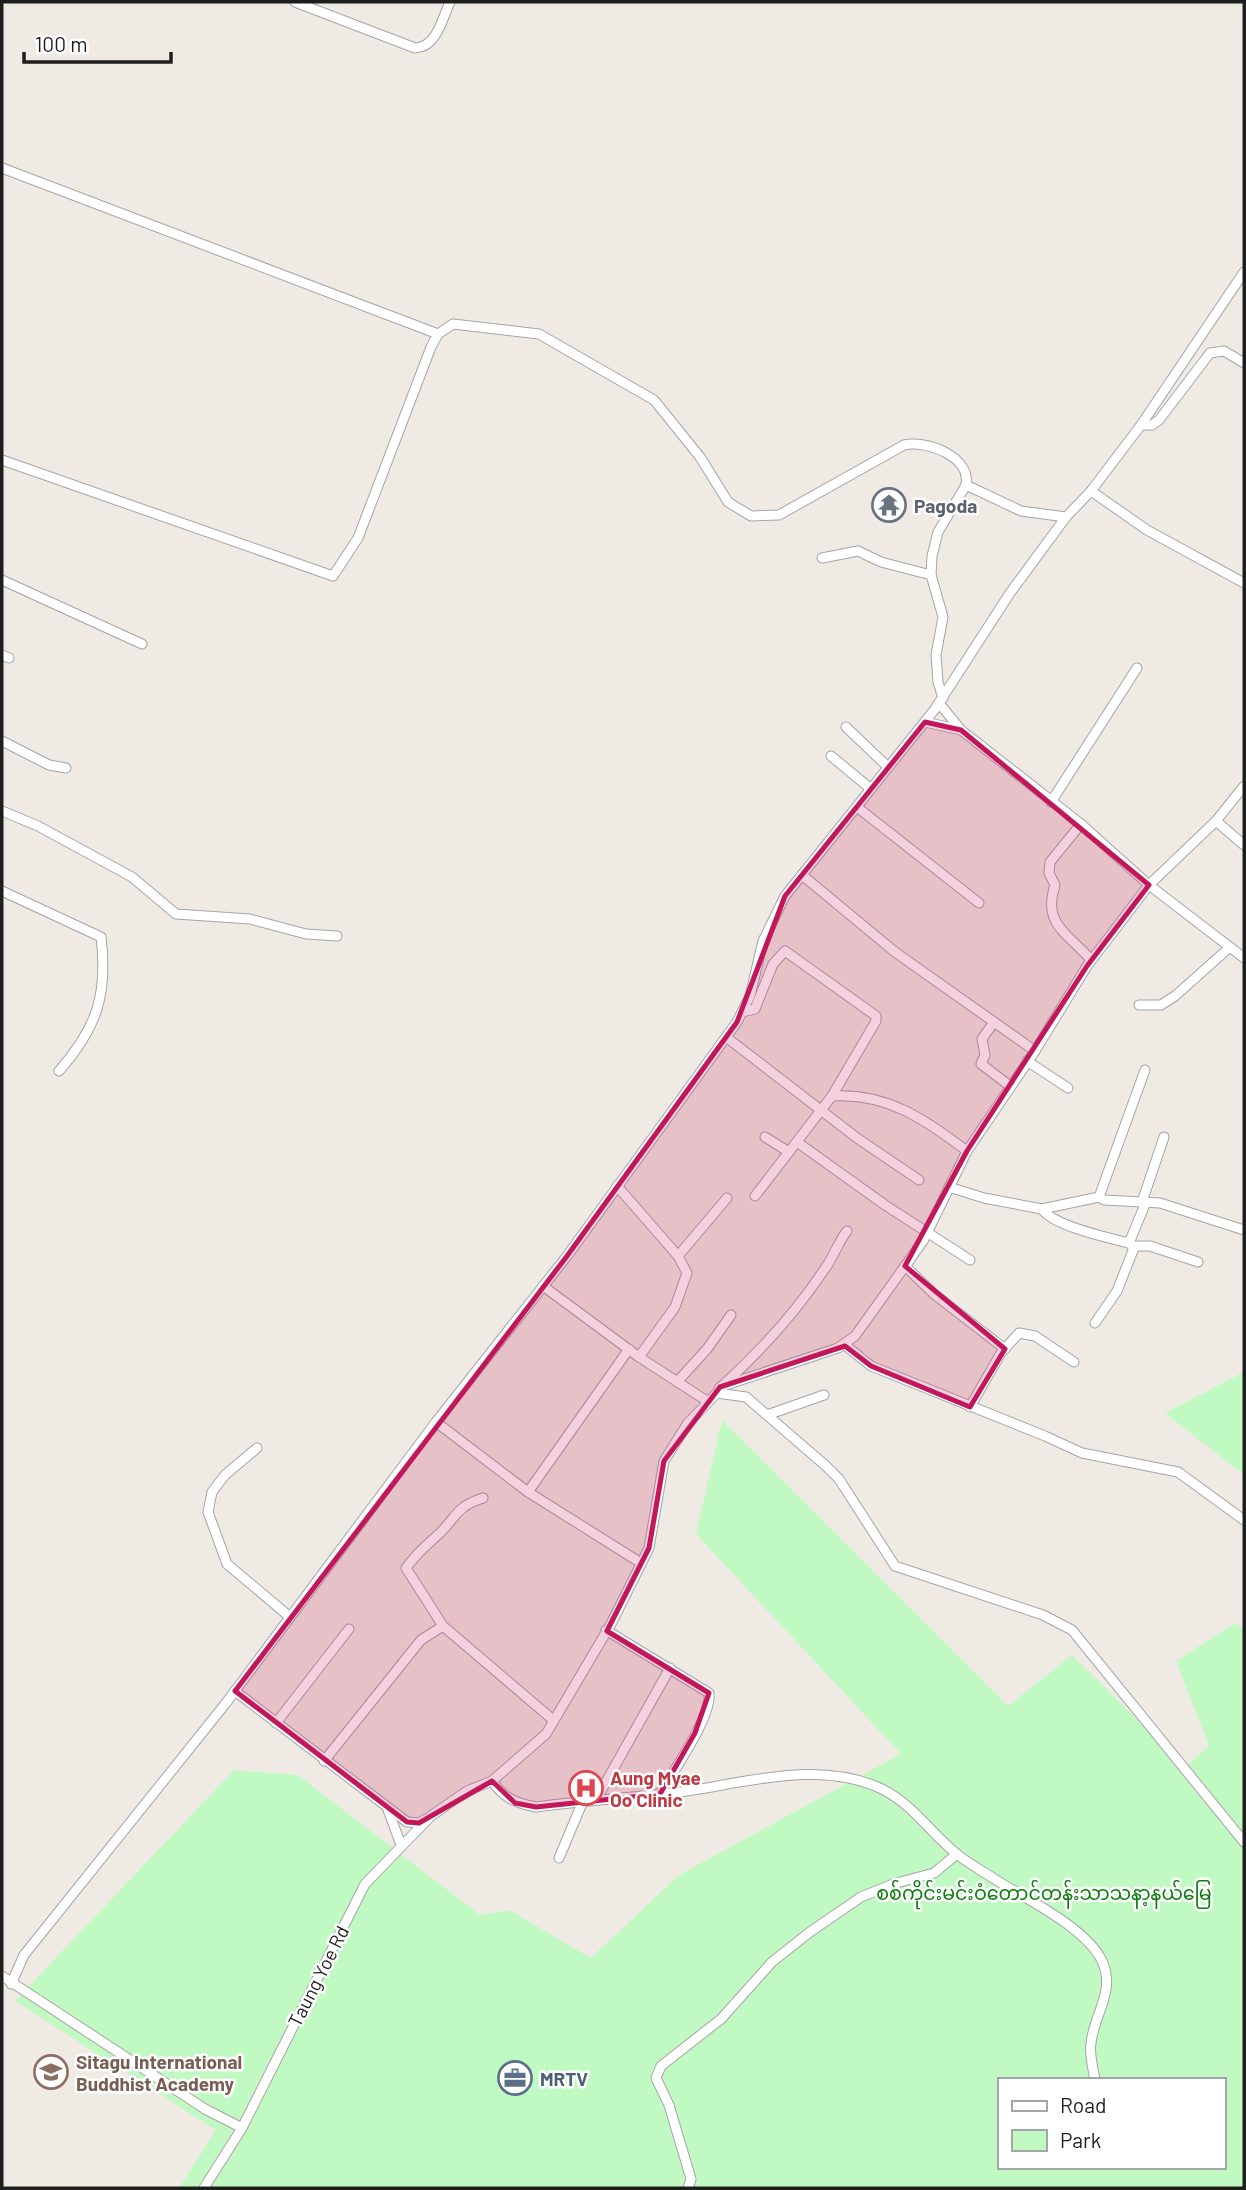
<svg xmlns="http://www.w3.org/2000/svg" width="1246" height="2190" font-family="Barlow,'Noto Sans Myanmar',sans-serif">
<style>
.park{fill:#c1f9c3;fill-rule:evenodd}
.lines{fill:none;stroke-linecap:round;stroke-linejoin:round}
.minor-casing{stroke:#a5a5a5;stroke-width:11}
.minor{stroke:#fff;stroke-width:9}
.marked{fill:#c2185b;fill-opacity:0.2;stroke:#c2185b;stroke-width:5;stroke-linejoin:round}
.labels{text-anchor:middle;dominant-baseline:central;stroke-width:5;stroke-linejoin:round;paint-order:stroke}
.worship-label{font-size:19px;font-weight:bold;fill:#5b616d;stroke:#fff;text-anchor:start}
.health-label{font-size:19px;font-weight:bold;fill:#be3a42;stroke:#fff;text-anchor:start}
.park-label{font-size:19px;fill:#0c7c0f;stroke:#fff}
.street-label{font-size:19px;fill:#1e1e1e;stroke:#fff}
.education-label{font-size:19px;font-weight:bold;fill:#785e54;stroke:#fff;text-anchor:start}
.service-label{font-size:19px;font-weight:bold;fill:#4e5e75;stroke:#fff;text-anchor:start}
</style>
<rect width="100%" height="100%" fill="#efebe4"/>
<g class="park">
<path d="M1244,1372V1475L1165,1413Z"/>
<path d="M722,1420L1008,1706L1072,1655L1185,1767L1209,1746L1176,1661L1235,1623L1244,1629V2188H179L216,2130L15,2001L234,1770L298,1775L480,1915L509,1910L591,1958L679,1875L901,1754L696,1534ZM999,2080H1223V2167H999Z"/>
</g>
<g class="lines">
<g class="minor-casing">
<g id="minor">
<path d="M295,2L415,48C437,47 442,19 450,2"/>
<path d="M2,168L438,334"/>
<path d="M1141,425H1152L1159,420L1210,353L1224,351L1244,363"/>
<path d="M2,460L333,576L358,538L431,347L438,334L453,324L539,334L654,400L700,457L728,502L751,516L779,515L904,445C928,440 971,457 966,485L1021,511L1066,517"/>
<path d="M1091,491L1147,530L1244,583"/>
<path d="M822,558L858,551L881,562L931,575"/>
<path d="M2,580L142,644"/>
<path d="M2,655L9,658"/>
<path d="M943,698L938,682L936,655L943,617L931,575L932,556L938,532L966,485"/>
<path d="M939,703L961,730L1081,824L1149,885L1244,958"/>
<path d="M925,722L961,730"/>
<path d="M846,727L888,767"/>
<path d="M2,741L49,765L66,768"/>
<path d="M831,756L871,789"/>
<path d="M1051,802L1137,668"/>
<path d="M857,807L979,903"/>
<path d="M2,811L38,826L132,877L176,914L250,919L306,934L337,936"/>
<path d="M1216,821L1244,845"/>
<path d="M1081,824L1050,862L1049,873L1055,885C1042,925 1068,933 1091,960"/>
<path d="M802,875L895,952L1035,1051"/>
<path d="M2,891L101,937C108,994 97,1028 59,1071"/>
<path d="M1139,1005H1161L1175,996L1230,947"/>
<path d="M742,1012L755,1009L773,964L785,951L876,1016V1021L832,1096L755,1196"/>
<path d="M994,1022L982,1039L985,1055L981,1064L1010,1086"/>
<path d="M726,1037L857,1138L919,1180"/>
<path d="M1027,1061L1068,1088"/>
<path d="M832,1096C887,1092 925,1120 967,1151"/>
<path d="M765,1137L789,1152"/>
<path d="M797,1142L885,1205L970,1260"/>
<path d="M617,1186L678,1256L687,1273L675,1307L639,1357"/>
<path d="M949,1187L984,1198L1042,1209L1099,1197L1104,1200L1160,1203L1244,1230"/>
<path d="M1099,1197L1145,1070"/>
<path d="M1142,1202L1164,1137"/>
<path d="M1042,1209C1053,1226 1109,1238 1129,1243L1134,1248L1117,1291L1095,1323"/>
<path d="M1129,1243L1146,1202"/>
<path d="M1133,1246H1150L1198,1262"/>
<path d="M678,1256L727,1198"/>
<path d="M905,1266L934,1294L1005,1349"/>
<path d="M543,1286L639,1357L707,1401"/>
<path d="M845,1345L871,1366L1045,1436L1082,1453L1178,1472L1244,1520"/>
<path d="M677,1382L707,1349L731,1315"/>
<path d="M722,1386C762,1350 798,1310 828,1264C835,1253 839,1241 847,1231"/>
<path d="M718,1392L720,1387L838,1348L855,1336L923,1241L967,1151L1035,1051L1087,966L1149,885L1216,821L1244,786"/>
<path d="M970,1407L1001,1353L1019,1333L1035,1336L1074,1362"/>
<path d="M767,1415L824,1395"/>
<path d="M436,1422L528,1492L641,1563"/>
<path d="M257,1448L225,1475L212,1492L208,1512L227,1564L290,1617"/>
<path d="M528,1492L629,1349"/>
<path d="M483,1498C458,1506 458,1514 441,1532C427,1545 418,1551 406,1568L443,1626L552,1719"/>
<path d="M606,1630L709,1693C712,1717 673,1771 660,1794"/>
<path d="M235,1691L407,1822L419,1823L426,1819"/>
<path d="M276,1723L349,1629"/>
<path d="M324,1761L421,1640L443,1626"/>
<path d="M492,1781C504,1798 515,1803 536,1807C581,1801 627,1798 673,1793C739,1785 817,1758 882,1789C914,1805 930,1833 958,1855C968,1863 981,1870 993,1878C1024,1898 1086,1927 1102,1961C1116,1991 1094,2014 1091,2043C1089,2054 1093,2068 1095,2080"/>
<path d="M597,1798L670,1668"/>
<path d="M388,1810L401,1845"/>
<path d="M559,1858L583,1801"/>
<path d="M2,1976L205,2109L242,2128"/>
<path d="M11,1984L24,1955L226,1703L436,1422L567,1256L737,1022L750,996L763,941L785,896L935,709L1010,593L1066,517L1091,491L1141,425L1244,272"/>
<path d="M204,2188L242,2128L365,1884L431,1816L467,1791L492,1781L546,1734L611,1624L649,1548L664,1461L688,1423L717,1393L746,1397L826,1466L839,1479L895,1566L1043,1615L1072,1630L1244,1842"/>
<path d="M688,2188L691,2179L669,2105L656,2078L661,2066L721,2019L772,1962L810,1932L861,1897L893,1884L934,1873L957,1854"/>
</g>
</g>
<use href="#minor" class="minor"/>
</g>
<path class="marked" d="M925,722L961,730L1149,885L1087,966L967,1151L905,1266L1005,1349L970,1407L871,1366L845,1346L720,1387L664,1461L649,1548L607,1631L709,1693L695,1733L660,1794L536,1807L515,1803L492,1781L419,1823L407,1822L235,1691L567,1256L737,1022L785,896Z"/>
<defs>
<g id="temple-ring" transform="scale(1.75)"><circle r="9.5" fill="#fff" stroke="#6b7280" stroke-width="1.5"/><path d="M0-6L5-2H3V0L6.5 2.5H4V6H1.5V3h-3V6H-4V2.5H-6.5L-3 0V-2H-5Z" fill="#6b7280"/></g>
<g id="hospital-ring" transform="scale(1.75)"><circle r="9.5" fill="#fff" stroke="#e0444e" stroke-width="1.5"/><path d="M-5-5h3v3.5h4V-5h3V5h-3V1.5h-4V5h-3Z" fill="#e0444e"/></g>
<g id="university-ring" transform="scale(1.75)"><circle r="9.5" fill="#fff" stroke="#8d6e63" stroke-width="1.5"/><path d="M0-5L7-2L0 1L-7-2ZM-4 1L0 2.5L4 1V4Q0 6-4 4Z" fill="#8d6e63"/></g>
<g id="office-ring" transform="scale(1.75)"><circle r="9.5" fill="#fff" stroke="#5c6f8a" stroke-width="1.5"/><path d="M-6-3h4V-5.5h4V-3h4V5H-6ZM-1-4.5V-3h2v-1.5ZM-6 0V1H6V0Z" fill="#5c6f8a"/></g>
</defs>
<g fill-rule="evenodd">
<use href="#temple-ring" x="889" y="505"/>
<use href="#hospital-ring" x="586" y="1788"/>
<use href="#university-ring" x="51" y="2072"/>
<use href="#office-ring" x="515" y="2078"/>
</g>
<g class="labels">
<g class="worship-label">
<text x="914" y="505">Pagoda</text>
</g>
<g class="health-label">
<text x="610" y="1777">Aung Myae<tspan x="610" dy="22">Oo Clinic</tspan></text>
</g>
<g class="park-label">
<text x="1044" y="1892">စစ်ကိုင်းမင်းဝံတောင်တန်းသာသနာ့နယ်မြေ</text>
</g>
<g class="street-label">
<text transform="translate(318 1976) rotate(-63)">Taung Yoe Rd</text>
</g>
<g class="education-label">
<text x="76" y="2061">Sitagu International<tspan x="76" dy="22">Buddhist Academy</tspan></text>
</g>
<g class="service-label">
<text x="540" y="2078">MRTV</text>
</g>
</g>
<rect width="1246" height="2190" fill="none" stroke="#1e1e1e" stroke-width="7"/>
<rect x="998" y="2078" width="228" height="91" fill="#ffffff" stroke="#a5a5a5" stroke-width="2"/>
<rect x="1012" y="2101" width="35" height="10" fill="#ffffff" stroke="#a5a5a5" stroke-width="2"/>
<text x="1060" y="2113" font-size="21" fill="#1e1e1e">Road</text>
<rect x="1012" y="2130" width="35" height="21" fill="#c1f9c3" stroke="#a5a5a5" stroke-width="2"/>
<text x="1060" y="2148" font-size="21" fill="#1e1e1e">Park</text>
<path d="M24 52v10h147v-10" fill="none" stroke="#1e1e1e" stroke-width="3.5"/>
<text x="35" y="52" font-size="21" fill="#1e1e1e" stroke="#ffffff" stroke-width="5" paint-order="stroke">100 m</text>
</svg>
